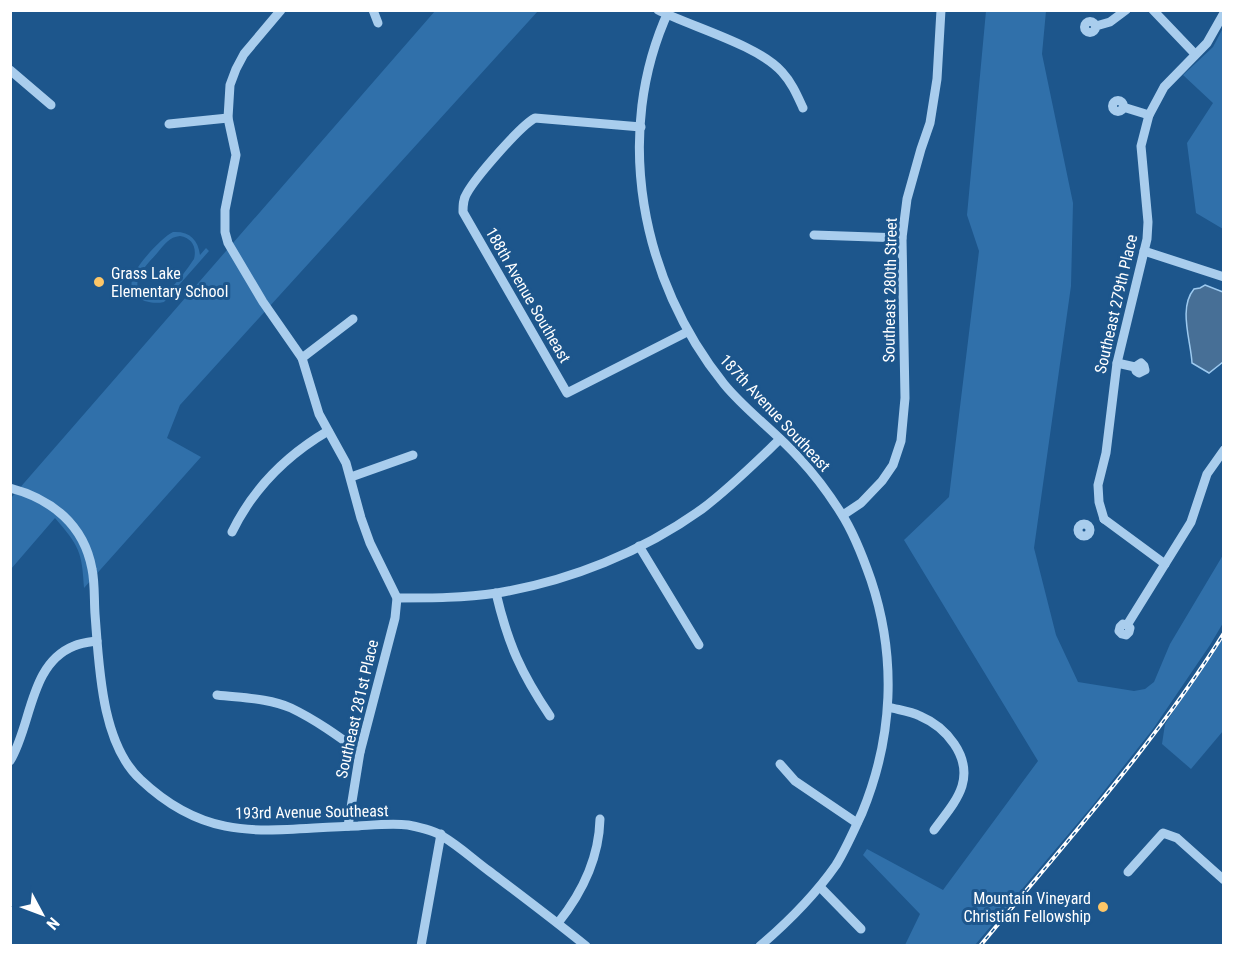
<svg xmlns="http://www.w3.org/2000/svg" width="1234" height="956" font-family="'Roboto Condensed',sans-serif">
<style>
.green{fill:#3070aa;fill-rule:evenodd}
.water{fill:#476f96;stroke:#9cc9ef;stroke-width:1.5}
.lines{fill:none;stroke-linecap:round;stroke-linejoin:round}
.minor{stroke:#a9cded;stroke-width:9}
.rail-casing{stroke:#fff;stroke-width:4}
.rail{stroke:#1d568c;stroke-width:1.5;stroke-dasharray:4.5;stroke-linecap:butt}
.poi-dot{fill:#fdc667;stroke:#1d568c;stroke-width:2}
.labels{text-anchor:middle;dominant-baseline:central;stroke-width:6;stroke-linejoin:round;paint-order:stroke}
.poi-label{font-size:16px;fill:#fff;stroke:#1d568c;text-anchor:start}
.street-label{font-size:16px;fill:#fff;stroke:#1d568c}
</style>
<rect width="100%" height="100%" fill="#1d568c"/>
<g class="green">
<path d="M435,11H538L180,405L167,438L201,457L84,588C82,551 79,546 55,518L11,569V498Z"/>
<path d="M986,11H1046L1042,54L1073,203L1071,286L1034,548L1056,635L1078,682L1134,691L1145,689L1154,682L1170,644L1223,555V623L1210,645L1153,729L1093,805L975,945H905L920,914L863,855L867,849L943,890L1038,761L904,540L949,497L979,251L967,215Z"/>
<path d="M1223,28V229L1196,213L1187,143L1213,103L1183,75L1213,47Z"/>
<path d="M173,232C189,231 198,239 200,255L206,248L209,251L164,302C146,306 124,296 134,274C139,263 162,237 173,232ZM180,236C192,238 197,247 194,259C188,268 170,293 160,297C155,300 148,299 143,295C127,281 149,263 158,252C165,244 169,237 180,236Z"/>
<path d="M1223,637V731L1191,769L1162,744L1165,724Z"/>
</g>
<path class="water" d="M1205,285L1223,292V362L1209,373L1192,363C1191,341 1178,308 1194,289L1200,288Z"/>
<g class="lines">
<g class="minor">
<path d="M281,10L244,54L236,69L230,85L228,118L236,155L225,210V232L228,243L263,302L302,358L319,414L346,463L361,518L370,543L397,598L395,618L360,752L348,826"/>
<path d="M373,10L378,23"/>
<path d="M658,10C692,27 758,45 782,72C792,83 797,95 803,108"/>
<path d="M669,10C612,133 641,281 724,384C746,411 776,432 799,458C815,475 829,494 841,513C854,533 863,557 871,580C897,658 893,738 862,813C854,830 846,849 836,865C815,895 788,922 760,946"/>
<path d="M1153,10L1195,54"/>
<circle cx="1090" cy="27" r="5.5"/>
<path d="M1096,26L1110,22L1126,10"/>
<path d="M10,70L51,105"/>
<circle cx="1118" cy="106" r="5.5"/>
<path d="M1123,107L1149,115"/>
<path d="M169,124L228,118"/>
<path d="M641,127L535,118C520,126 476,177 467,193C463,199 463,205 463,212L567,393L687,332"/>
<path d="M814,235L902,238"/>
<path d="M1144,251L1224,277"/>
<path d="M302,358L353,319"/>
<path d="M1117,363L1135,367L1136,371L1139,373L1145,370L1144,366L1141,363L1135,367"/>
<path d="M351,477L413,455"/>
<path d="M10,488C52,499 84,525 92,569C95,583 94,600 95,614C99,665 101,744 141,780C212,847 271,828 358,826C374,825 392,823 408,825C418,827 434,830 442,836C459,846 474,860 489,871C522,896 554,920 586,946"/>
<path d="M843,515L861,503L882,481L893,465L901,441L905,398L902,238L907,199L921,149L930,123L937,79L941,10"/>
<path d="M1104,519L1099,502L1098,485L1106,453L1117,363L1147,239L1148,222L1141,146L1149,115L1164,87L1207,43L1224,13"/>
<path d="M1104,519L1165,564"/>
<circle cx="1084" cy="530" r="6"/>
<path d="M232,532C253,489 287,455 328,431"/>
<path d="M639,546L699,645"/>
<path d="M496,593C508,644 521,673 550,716"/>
<path d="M397,598C430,598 464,598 497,593C570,581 642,552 702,509C730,488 755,463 780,439"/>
<path d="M1127,625L1130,628L1129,632L1126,635L1122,634L1119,631L1120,627L1123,624L1127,625L1191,522L1207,474L1224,450"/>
<path d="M217,695C241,698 269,698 291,708C316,720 338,736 360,752"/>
<path d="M888,707C899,710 910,711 920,716C946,727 971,756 962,786C957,802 944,816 934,830"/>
<path d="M10,761C32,725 29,664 74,646C81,643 90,642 97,641"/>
<path d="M780,764L795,781L857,823"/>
<path d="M1128,872L1163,833L1177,838L1224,880"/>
<path d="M820,887L861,929"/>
<path d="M558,923C582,893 599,858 600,819"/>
<path d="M421,946L441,834"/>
</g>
<g class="rail-casing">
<path id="rail" d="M980,946C1064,844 1154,745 1224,633"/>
</g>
<use href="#rail" class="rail"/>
</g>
<g class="poi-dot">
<circle cx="99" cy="282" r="6"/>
<circle cx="1103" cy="907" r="6"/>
</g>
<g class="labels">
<g class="poi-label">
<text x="111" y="273">Grass Lake<tspan x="111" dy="18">Elementary School</tspan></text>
<text x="1091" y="898" text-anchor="end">Mountain Vineyard<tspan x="1091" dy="18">Christian Fellowship</tspan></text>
</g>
<g class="street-label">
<text transform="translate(890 290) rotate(-89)">Southeast 280th Street</text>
<text transform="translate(528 295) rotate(60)">188th Avenue Southeast</text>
<text transform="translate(1116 304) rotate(-77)">Southeast 279th Place</text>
<text transform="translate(775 413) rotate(47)">187th Avenue Southeast</text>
<text transform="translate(357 709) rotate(-77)">Southeast 281st Place</text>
<text transform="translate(312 812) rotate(-1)">193rd Avenue Southeast</text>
</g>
</g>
<rect width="1234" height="956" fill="none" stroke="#ffffff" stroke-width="24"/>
<g transform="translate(42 914) rotate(131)" stroke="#1d568c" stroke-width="4.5" paint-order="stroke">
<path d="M0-4.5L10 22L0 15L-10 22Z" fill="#ffffff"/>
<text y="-9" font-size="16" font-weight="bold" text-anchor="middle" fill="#ffffff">N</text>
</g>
</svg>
